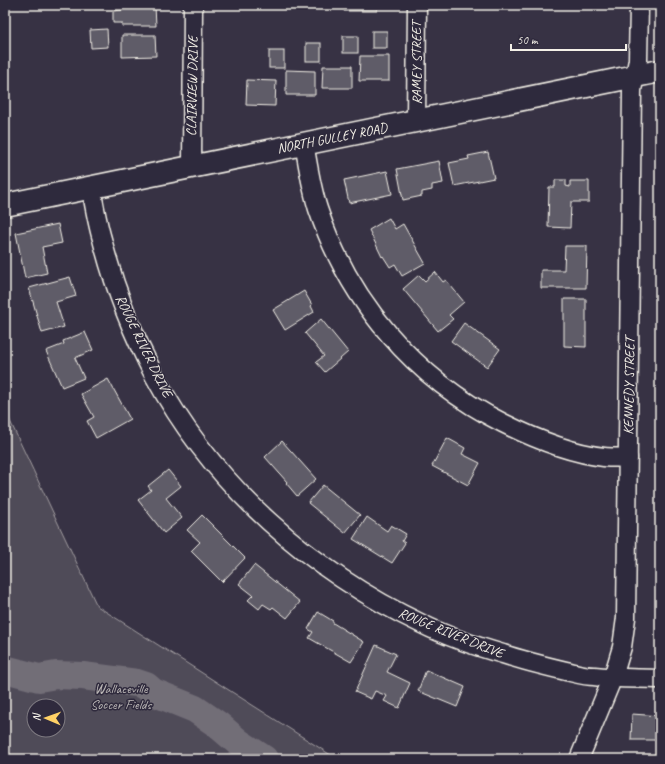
<svg xmlns="http://www.w3.org/2000/svg" width="665" height="764" font-family="Caveat,sans-serif">
<style>
.green{fill:#504b59;stroke:#a29ea0;fill-rule:evenodd}
.lines{fill:none;stroke-linecap:round;stroke-linejoin:round}
.river{stroke:#726e77;stroke-width:28}
.building{fill:#5f5c67;stroke:#f4f1e8}
.street-casing{stroke:#f4f1e8;stroke-width:21}
.secondary-casing{stroke:#f4f1e8;stroke-width:25}
.street{stroke:#2f2a3d;stroke-width:18}
.secondary{stroke:#2f2a3d;stroke-width:22}
.labels{text-anchor:middle;dominant-baseline:central;stroke-width:3;stroke-linejoin:round;paint-order:stroke}
.street-label{font-size:14px;fill:#f4f1e8;stroke:#2f2a3d}
.park-label{font-size:14px;fill:#bbb7b6;stroke:#2f2a3d}
</style>
<rect width="100%" height="100%" fill="#373244"/>
<filter id="ink" filterUnits="userSpaceOnUse"><feTurbulence type="fractalNoise" baseFrequency=".025" numOctaves="2"/><feDisplacementMap in="SourceGraphic" scale="8" xChannelSelector="R" yChannelSelector="G"/><feConvolveMatrix kernelMatrix="1 2 1 2 8 2 1 2 1" color-interpolation-filters="sRGB"/></filter>
<g filter="url(#ink)">
<path class="green" d="M5,396L10,421L97,606L337,759H5ZM34,706H58V730H34Z"/>
<g class="lines">
<path class="river" d="M5,669L39,678L56,675L83,676L137,683L146,686L153,692L195,709L217,724L238,742L264,759"/>
</g>
<g class="building">
<path d="M122,5H155L156,26H122V23H113V11L122,10Z"/>
<path d="M343,5H377V11H344Z"/>
<path d="M107,29L108,47L91,48L90,30Z"/>
<rect x="372" y="31" width="15" height="17"/>
<path d="M122,35H155L156,56L122,57Z"/>
<rect x="343" y="36" width="15" height="17"/>
<rect x="306" y="43" width="15" height="18"/>
<rect x="269" y="51" width="15" height="17"/>
<path d="M360,56H389V81H359Z"/>
<path d="M323,66H352V88H322Z"/>
<path d="M286,70L315,71V95H286Z"/>
<path d="M247,80L276,81L275,106L246,105Z"/>
<path d="M488,152L494,178L454,186L449,163L469,159L468,156Z"/>
<path d="M439,161L443,183L432,185V190L422,192V196L403,200L397,169Z"/>
<path d="M387,171L392,194L349,203L344,180Z"/>
<path d="M555,180H566V186L570,187V181H589V202H571L570,228L548,227L549,187H555Z"/>
<path d="M389,218L395,229L403,224L425,263L402,276L395,264L390,267L383,256L382,257L369,230Z"/>
<path d="M58,224L62,243L42,247L47,273L25,278L16,233Z"/>
<path d="M565,246H587L586,288H541V270H564Z"/>
<path d="M435,272L443,282L446,280L464,302L449,315L453,319L438,331L403,289L419,275L425,281Z"/>
<path d="M70,277L76,296L56,302L64,327L42,333L29,288Z"/>
<path d="M304,291L312,305L311,306L314,312L285,330L273,310Z"/>
<path d="M564,299H586V347L564,346Z"/>
<path d="M321,319L348,352L325,372L316,362L324,356L305,333Z"/>
<path d="M464,323L500,349L487,367L451,341Z"/>
<path d="M85,332L93,350L75,358L84,378L62,387L46,351L64,344L63,341Z"/>
<path d="M108,379L130,419L96,438L87,421L94,417L81,394Z"/>
<path d="M447,438L465,448L462,454L480,463L468,485L432,466Z"/>
<path d="M282,441L316,479L297,496L286,483L287,482L265,457Z"/>
<path d="M168,470L181,486L166,498L182,518L164,533L138,500L151,490L148,486Z"/>
<path d="M323,485L360,515L345,533L308,503Z"/>
<path d="M202,515L245,558L222,582L191,551L200,542L187,530Z"/>
<path d="M367,517L387,531L391,525L406,534L402,541L405,543L392,563L353,539Z"/>
<path d="M254,565L300,602L287,618L273,607L271,609L263,604L259,609L248,600L253,595L239,584Z"/>
<path d="M318,612L333,621V623L364,642L351,662L309,638L313,632L308,629Z"/>
<path d="M376,645L396,654L387,672L410,683L399,708L384,701L387,696L375,691L371,699L355,692Z"/>
<path d="M426,670L465,687L457,707L418,691Z"/>
<path d="M632,714L660,716V740H631Z"/>
</g>
<g class="lines">
<g class="street-casing">
<g id="street">
<path d="M416,121L417,5"/>
<path d="M304,143C308,165 311,187 318,209C349,302 415,379 503,423C533,438 570,453 604,457C612,458 620,457 628,458"/>
<path d="M192,166L193,5"/>
<path d="M91,187C94,204 97,222 102,239C114,287 132,333 155,377C213,485 312,572 422,624C448,637 475,646 503,654C524,661 545,666 566,671C575,673 585,676 594,676C616,679 638,678 660,679"/>
<path d="M579,759L613,677L622,647L626,618L632,90L638,60L639,5"/>
</g>
</g>
<g class="secondary-casing">
<path id="secondary" d="M5,205L660,71"/>
</g>
<use href="#street" class="street"/>
<use href="#secondary" class="secondary"/>
</g>
</g>
<g class="labels">
<g class="street-label">
<text transform="translate(416 63) rotate(-90)">RAMEY STREET</text>
<text transform="translate(192 86) rotate(-89)">CLAIRVIEW DRIVE</text>
<text transform="translate(332 138) rotate(-11)">NORTH GULLEY ROAD</text>
<text transform="translate(144 346) rotate(64)">ROUGE RIVER DRIVE</text>
<text transform="translate(629 386) rotate(-89)">KENNEDY STREET</text>
<text transform="translate(451 633) rotate(22)">ROUGE RIVER DRIVE</text>
</g>
<g class="park-label">
<text x="121" y="688">Wallaceville<tspan x="121" dy="16">Soccer Fields</tspan></text>
</g>
</g>
<rect width="665" height="764" fill="none" stroke="#2f2a3d" stroke-width="20"/>
<rect x="10" y="10" width="645" height="744" fill="none" stroke="#f4f1e8" stroke-width="1.5" filter="url(#ink)"/>
<g transform="translate(46 718) rotate(272)"><circle r="19" fill="#2f2a3d" stroke="#7e7a81"/>
<path d="M0-3L7 15L0 10L-7 15Z" fill="#ffd166"/>
<text y="-6" font-size="11" font-weight="bold" text-anchor="middle" fill="#f4f1e8">N</text>
</g>
<path d="M511 44v6h115v-6" fill="none" stroke="#f4f1e8" stroke-width="2"/>
<text x="517" y="44" font-size="12" fill="#f4f1e8" stroke="#2f2a3d" stroke-width="3" paint-order="stroke">50 m</text>
</svg>
